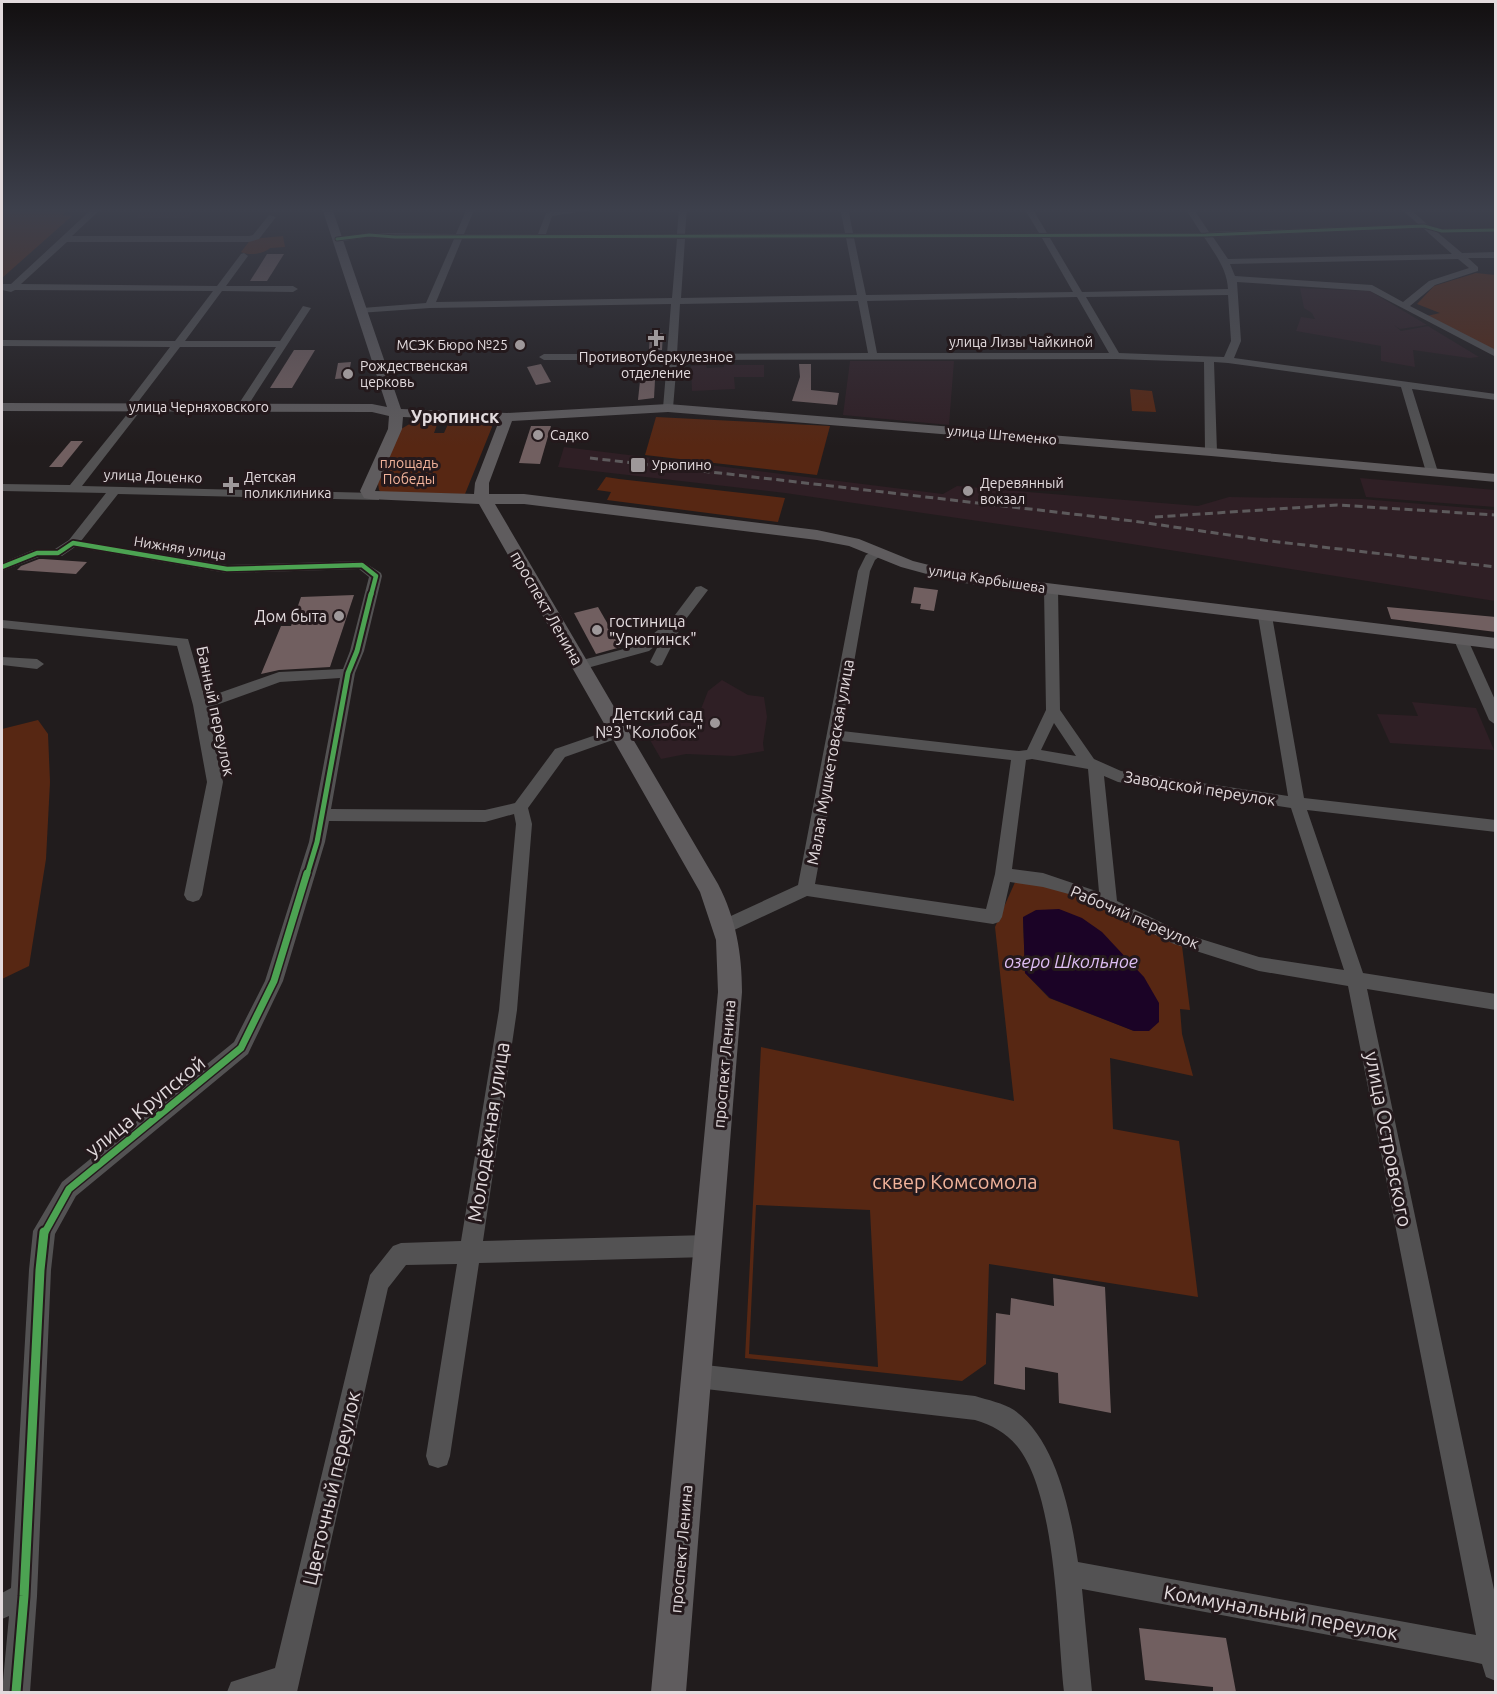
<svg xmlns="http://www.w3.org/2000/svg" width="1497" height="1694" font-family="Ubuntu,sans-serif">
<style>
.built{fill:#2f1f25}
.green{fill:#572713;fill-rule:evenodd}
.water{fill:#1b0326}
.building{fill:#715f60}
.lines{fill:none;stroke-linecap:round;stroke-linejoin:round}
.minor{fill:#535253;fill-rule:evenodd}
.major{fill:#5f5c5e;fill-rule:evenodd}
.rail{stroke:#5d5a5c;stroke-width:3;stroke-dasharray:8 4.5;stroke-linecap:butt}
.cycleway-far4-casing{stroke:#24191c;stroke-width:5}
.cycleway-far3-casing{stroke:#24191c;stroke-width:8}
.cycleway-far2-casing{stroke:#24191c;stroke-width:9}
.cycleway-far1-casing{stroke:#24191c;stroke-width:10}
.cycleway-casing{stroke:#24191c;stroke-width:13}
.cycleway-far4{stroke:#4ca352;stroke-width:3}
.cycleway-far3{stroke:#4ca352;stroke-width:4.5}
.cycleway-far2{stroke:#4ca352;stroke-width:5}
.cycleway-far1{stroke:#4ca352;stroke-width:7}
.cycleway{stroke:#4ca352;stroke-width:9}
.poi-dot{fill:#9e989a;stroke:#24191c;stroke-width:2}
.labels{text-anchor:middle;dominant-baseline:central;stroke-width:6;stroke-linejoin:round;paint-order:stroke}
.far-street-label{font-size:14px;fill:#e2dadd;stroke:#24191c}
.far-poi-label{font-size:14px;fill:#e2dadd;stroke:#24191c;text-anchor:start}
.far-park-label{font-size:14px;fill:#f2b39b;stroke:#24191c}
.street-label{font-size:16px;fill:#e2dadd;stroke:#24191c}
.poi-label{font-size:16px;fill:#e2dadd;stroke:#24191c;text-anchor:end}
.far-district-label{font-size:18px;font-weight:bold;fill:#e2dadd;stroke:#24191c}
.water-label{font-size:18px;font-style:italic;fill:#debef4;stroke:#24191c}
.near-street-label{font-size:20px;fill:#e2dadd;stroke:#24191c}
.near-park-label{font-size:20px;fill:#f2b39b;stroke:#24191c}
</style>
<rect width="100%" height="100%" fill="#211c1d"/>
<g class="built">
<path d="M145,208H197L189,218H136Z"/>
<path d="M1300,288L1370,291L1427,325L1400,329L1394,325L1401,331L1428,326L1479,357L1469,358L1413,350L1415,367L1381,361V346L1296,331L1301,317L1315,319L1312,313L1304,308Z"/>
<path d="M850,361H954L949,425L843,415Z"/>
<path d="M706,365L707,368L724,367V365H764V377H734L735,389L692,391L691,366Z"/>
<path d="M564,447L943,494L957,486L1198,506L1229,497L1362,499L1495,510V601L1061,533L785,493L558,467Z"/>
<path d="M1360,478L1495,490V507L1366,497Z"/>
<path d="M722,680L748,695L764,697L767,717L763,743L764,751L734,756L686,754L661,759L643,728L699,714L708,691Z"/>
<path d="M1412,702L1476,708L1494,750L1390,743L1377,714L1418,716Z"/>
</g>
<g class="green">
<path d="M2,208L68,210L62,215L72,216L2,278Z"/>
<path d="M283,236L285,247L270,248C264,254 249,256 241,252L251,239Z"/>
<path d="M1476,273L1495,275V351L1427,316L1440,313L1417,304L1434,286Z"/>
<path d="M1130,389L1152,391L1156,412L1132,411Z"/>
<path d="M656,417L830,426L817,475L645,455Z"/>
<path d="M413,422H438L434,433H444L449,422L491,423L492,427L465,494L382,493L379,490L378,483L401,429Z"/>
<path d="M606,477L619,479L785,498L778,522L607,500L611,492L597,490Z"/>
<path d="M38,720L48,734L50,782L46,859L29,966L2,979V729Z"/>
<path d="M1016,880L1081,895L1182,946L1190,1010L1180,1009L1182,1034L1193,1076L1110,1058L1113,1129L1179,1141L1198,1297L989,1264L986,1364L962,1381L745,1358L761,1047L1014,1101L995,927ZM1023,917L1134,1031L1049,998L1025,973ZM756,1205L870,1210L878,1367L749,1354Z"/>
</g>
<path class="water" d="M1059,909L1082,918L1102,932L1144,977L1159,1003V1022L1149,1031H1134L1050,998L1025,973L1023,917L1036,910Z"/>
<g class="building">
<path d="M267,254H284L267,281H250Z"/>
<path d="M650,333H663L662,350H649Z"/>
<path d="M294,350H315L292,388H270Z"/>
<path d="M351,362L348,378L335,379L338,363Z"/>
<path d="M541,364L551,382L536,385L527,367Z"/>
<path d="M799,364H811V390L839,393L837,405L792,401L800,377Z"/>
<path d="M655,380L654,398L638,400L640,381Z"/>
<path d="M531,426H551L540,464L519,463Z"/>
<path d="M71,441H83L62,467H49Z"/>
<path d="M39,559H43L87,562L76,574L17,570L21,566Z"/>
<path d="M914,587L938,590L934,611L920,609L921,604L911,603Z"/>
<path d="M354,595L330,667L279,670L261,674L281,626H291L301,597Z"/>
<path d="M598,607L621,647L596,654L574,613Z"/>
<path d="M1387,607L1496,617V632L1391,619Z"/>
<path d="M1053,1278L1105,1287L1111,1413L1059,1403L1058,1373L1025,1367V1390L994,1384L996,1313L1010,1315L1011,1298L1054,1306Z"/>
<path d="M1139,1628L1226,1638L1236,1692H1213V1687L1145,1680Z"/>
</g>
<g class="lines">
<g class="minor">
<path d="M93,208H102L72,236H249L253,235L269,215L276,217L259,239L249,242H67L21,284L217,286L241,254L244,253L248,256L226,286H293L298,289L293,292L222,291L185,341H280L303,306L311,308L245,410H237L236,408L276,347H180L138,402V414L82,486L375,493L379,494V500L118,494L81,541L227,565L362,561L381,573L382,576L364,651L355,673L331,809L485,810L515,803L555,749L619,727L626,732L624,736L565,757L528,808L532,824L517,1010L483,1241L708,1235L716,1238L719,1246L716,1254L708,1257L479,1263L450,1456L447,1465L438,1468L429,1465L426,1456L457,1264L406,1265L388,1288L297,1692H227L231,1682L275,1668L370,1275L393,1246L401,1243L461,1241L499,1010L516,824L514,814L485,822L329,821L325,842L283,981L248,1054L76,1196L55,1234L51,1270L37,1596L30,1692H2L9,1616L2,1619V1593L11,1588L29,1270L33,1231L62,1182L234,1042L265,981L309,842L340,678L280,682L208,708L223,782L202,895L199,900L193,902L187,900L184,895L207,782L193,705L177,646L2,628V620L188,639L205,698L279,672L343,669L350,651L369,577L359,569L227,573L75,547L62,556L39,557L2,571V563L33,550L55,549L69,540L106,493L2,491V484L70,485L129,412L128,402L170,347L2,346V340L175,341L213,291L15,290L11,292L2,290V284H11Z"/>
<path d="M467,208H475L464,234H538L546,213L561,209H599L552,216L546,234H677L679,208H687L685,234L845,233L840,208H848L853,233H1039L1024,208H1032L1047,233H1201L1185,208H1193L1209,232L1418,224L1400,208H1409L1428,225L1442,229L1496,228V232H1437L1462,253L1496,252V258H1468L1478,267V271L1435,285L1410,306L1496,350V357L1370,291L1237,282L1241,341L1234,358L1496,394V400L1412,389L1438,472L1432,475L1426,472L1401,387L1228,363L1214,362L1217,452L1211,455L1205,452L1204,362L1116,359L677,360L673,408L668,411L663,408L667,360H544L539,357L544,354H667L671,304L430,308L359,313L357,311L362,308L426,303L454,239L369,237L337,242L333,239L334,237L369,233L456,234ZM1423,228L1452,254L1228,259L1213,237ZM1204,237C1215,254 1227,269 1228,289L1082,292L1050,238ZM846,238L857,295L681,298L685,239ZM854,238H1042L1073,292L866,295ZM462,239H677L672,298L436,302ZM1458,259L1469,268L1429,281L1403,302L1372,285L1235,276L1230,264ZM1228,295L1231,341L1224,357L1119,353L1086,297ZM1077,297L1109,353H877L867,301ZM858,301L868,353L677,354L680,304Z"/>
<path d="M879,548L885,552L875,560L870,571L842,731L1019,751L1027,750L1046,710L1044,589L1051,585L1058,589L1060,710L1094,759L1121,771L1288,796L1258,616L1265,612L1272,616L1304,798L1496,820V832L1307,810L1363,973L1496,994V1010L1367,989L1496,1599V1681L1486,1677L1482,1664L1473,1662L1082,1589L1092,1692H1064C1057,1629 1057,1495 1017,1446C1005,1432 992,1425 975,1420L697,1388L689,1384L685,1376L689,1368L697,1364L975,1396C988,1400 1003,1403 1014,1410C1057,1440 1071,1515 1078,1562L1476,1635L1348,986L1259,971L1174,944L1076,896L1043,887L1010,882L1002,917L999,922L993,924L807,896L732,931L726,933L720,931L717,926L720,921L798,885L858,571L866,555ZM1054,723L1076,756L1041,750ZM841,741L1011,760L995,874L986,909L815,884ZM1032,759L1088,769L1099,892L1043,873L1012,869L1026,760ZM1104,776L1118,782L1291,808L1344,970L1259,957L1185,934L1117,901Z"/>
<path d="M701,586L708,590L683,623L662,665L657,666L650,662L660,642L649,651L580,670L573,665L575,662L639,645L672,619L696,587Z"/>
<path d="M1461,636L1468,640L1496,702V725L1489,720L1454,640Z"/>
<path d="M2,657L37,659L44,664L37,669L2,665Z"/>
</g>
<path class="major" d="M322,208H332L401,409L507,413L668,404L1211,448L1496,474V482L1211,456L668,412L512,421L489,483V494H524L817,530L859,539L913,561L957,572L1496,638V649L956,582L901,567L849,546L817,540L524,504H495L718,884C736,919 742,953 742,992L686,1692H651L718,992L716,940L700,892L479,504L369,499L364,498L360,491L388,429L389,416L372,412L2,411V403L372,404L387,407ZM403,417L499,421L475,483L474,494L375,491L402,429Z"/>
<g class="rail">
<path d="M590,458L1133,521L1270,541L1496,567"/>
<path d="M1155,517L1337,505L1496,515"/>
</g>
<g class="cycleway-far4-casing">
<path id="cycleway-far4" d="M337,239L369,235L395,237L1206,235L1424,226L1442,231L1496,230"/>
</g>
<g class="cycleway-far3-casing">
<path id="cycleway-far3" d="M2,567L37,553H58L73,543L227,569L362,565L376,576L371,595"/>
</g>
<g class="cycleway-far2-casing">
<path id="cycleway-far2" d="M307,875L317,842L348,673L357,651L371,594"/>
</g>
<g class="cycleway-far1-casing">
<path id="cycleway-far1" d="M44,1234L69,1189L241,1048L274,981L307,873"/>
</g>
<g class="cycleway-casing">
<path id="cycleway" d="M16,1692L24,1596L40,1270L44,1232"/>
</g>
<use href="#cycleway-far4" class="cycleway-far4"/>
<use href="#cycleway-far3" class="cycleway-far3"/>
<use href="#cycleway-far2" class="cycleway-far2"/>
<use href="#cycleway-far1" class="cycleway-far1"/>
<use href="#cycleway" class="cycleway"/>
</g>
<linearGradient id="sky" x2="0" y2="1"><stop stop-color="#120f10"/><stop offset="0.47" stop-color="#3d404c"/><stop offset="1" stop-color="#3d404c" stop-opacity="0"/></linearGradient>
<rect width="1497" height="446" fill="url(#sky)"/>
<g class="poi-dot">
<path d="M653 329h6v6h6v6h-6v6h-6v-6h-6v-6h6z"/>
<circle cx="520" cy="345" r="6"/>
<circle cx="348" cy="374" r="6"/>
<circle cx="538" cy="435" r="6"/>
<rect x="630" y="457" width="16" height="16" rx="3"/>
<path d="M228 476h6v6h6v6h-6v6h-6v-6h-6v-6h6z"/>
<circle cx="968" cy="491" r="6"/>
<circle cx="339" cy="616" r="6"/>
<circle cx="597" cy="630" r="6"/>
<circle cx="715" cy="723" r="6"/>
</g>
<g class="labels">
<g class="far-street-label">
<text x="1021" y="342">улица Лизы Чайкиной</text>
<text x="199" y="407">улица Черняховского</text>
<text transform="translate(1002 435) rotate(5)">улица Штеменко</text>
<text transform="translate(153 476) rotate(2)">улица Доценко</text>
<text transform="translate(180 548) rotate(9)">Нижняя улица</text>
<text transform="translate(987 579) rotate(9)">улица Карбышева</text>
</g>
<g class="far-poi-label">
<text x="508" y="345" text-anchor="end">МСЭК Бюро №25</text>
<text x="656" y="357" text-anchor="middle">Противотуберкулезное<tspan x="656" dy="16">отделение</tspan></text>
<text x="360" y="366">Рождественская<tspan x="360" dy="16">церковь</tspan></text>
<text x="550" y="435">Садко</text>
<text x="652" y="465">Урюпино</text>
<text x="244" y="477">Детская<tspan x="244" dy="16">поликлиника</tspan></text>
<text x="980" y="483">Деревянный<tspan x="980" dy="16">вокзал</tspan></text>
</g>
<g class="far-park-label">
<text x="409" y="463">площадь<tspan x="409" dy="16">Победы</tspan></text>
</g>
<g class="street-label">
<text transform="translate(547 608) rotate(60)">проспект Ленина</text>
<text transform="translate(216 711) rotate(78)">Банный переулок</text>
<text transform="translate(830 762) rotate(-80)">Малая Мушкетовская улица</text>
<text transform="translate(1200 788) rotate(9)">Заводской переулок</text>
<text transform="translate(1135 917) rotate(23)">Рабочий переулок</text>
<text transform="translate(724 1064) rotate(-85)">проспект Ленина</text>
<text transform="translate(681 1549) rotate(-85)">проспект Ленина</text>
</g>
<g class="poi-label">
<text x="327" y="616">Дом быта</text>
<text x="609" y="621" text-anchor="start">гостиница<tspan x="609" dy="18">"Урюпинск"</tspan></text>
<text x="703" y="714">Детский сад<tspan x="703" dy="18">№3 "Колобок"</tspan></text>
</g>
<g class="far-district-label">
<text x="455" y="416">Урюпинск</text>
</g>
<g class="water-label">
<text x="1071" y="961">озеро Школьное</text>
</g>
<g class="near-street-label">
<text transform="translate(145 1106) rotate(-39)">улица Крупской</text>
<text transform="translate(488 1132) rotate(-81)">Молодёжная улица</text>
<text transform="translate(1389 1139) rotate(79)">улица Островского</text>
<text transform="translate(331 1488) rotate(-77)">Цветочный переулок</text>
<text transform="translate(1281 1612) rotate(10)">Коммунальный переулок</text>
</g>
<g class="near-park-label">
<text x="955" y="1181">сквер Комсомола</text>
</g>
</g>
<rect width="1497" height="1694" fill="none" stroke="#e2dadd" stroke-width="6"/>
</svg>
